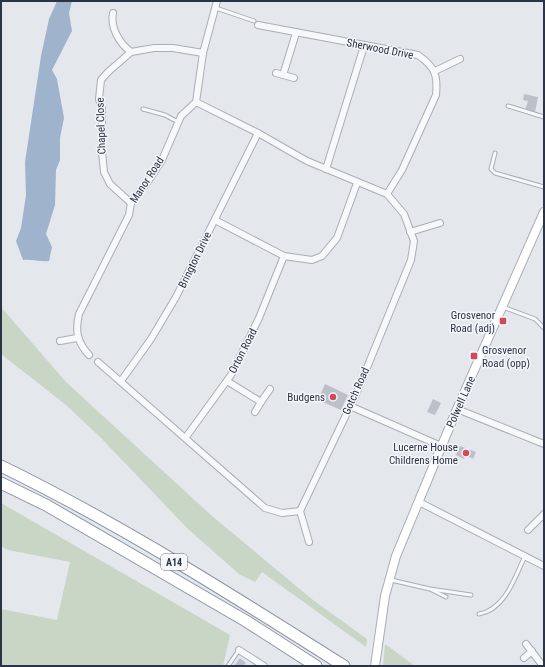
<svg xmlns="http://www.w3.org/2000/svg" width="545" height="667" font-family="'Roboto Condensed',sans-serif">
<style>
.green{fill:#c9d6c5}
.water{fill:#9fb4cc}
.building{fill:#bbc0ca}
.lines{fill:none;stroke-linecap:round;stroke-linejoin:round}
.lane-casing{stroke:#a9aeb7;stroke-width:5}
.street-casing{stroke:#a9aeb7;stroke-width:8}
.secondary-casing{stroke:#a9aeb7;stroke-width:10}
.highway-casing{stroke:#8b94a3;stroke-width:13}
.lane{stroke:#f7f8fa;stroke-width:3}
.street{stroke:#f7f8fa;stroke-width:6}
.secondary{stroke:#fff;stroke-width:8}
.highway{stroke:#fff;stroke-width:11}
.poi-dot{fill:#d1495b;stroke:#f4f6f9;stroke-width:1.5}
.labels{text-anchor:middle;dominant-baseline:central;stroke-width:3;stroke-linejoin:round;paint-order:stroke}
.shield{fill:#f4f6f9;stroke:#676e7b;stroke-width:1}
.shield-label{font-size:10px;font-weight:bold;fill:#2b3445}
.street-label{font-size:11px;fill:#2b3445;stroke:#f4f6f9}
.poi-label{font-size:11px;fill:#2b3445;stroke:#f4f6f9;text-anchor:end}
</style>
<rect width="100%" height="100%" fill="#e4e7ec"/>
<g class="green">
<path d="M1,307L66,382L212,516L313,600L367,639L366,647L262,572L255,582L239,574L188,529L101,438L66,405L1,354Z"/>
<path d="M1,503L230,635L223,666H1V609L57,620L70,562L8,550L1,546Z"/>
<path d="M385,644L415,666H383Z"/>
</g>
<path class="water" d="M57,1H72L69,13L72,31L52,70L57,79L64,118L60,138V160L56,170L55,205L46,234L52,247L49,261C39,262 33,259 23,260L16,241L21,228L26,195L25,162L41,56L49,19Z"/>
<g class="building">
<path d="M524,94L538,97L535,112L525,110L528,101L523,100Z"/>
<path d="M325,384L348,395L341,410L318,400Z"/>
<path d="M433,399L441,403L435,415L427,412Z"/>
<path d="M460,446L476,452L473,459L466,455L464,459L456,455Z"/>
<path d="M240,658L246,663L243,666H234Z"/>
</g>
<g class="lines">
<g class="lane-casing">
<g id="lane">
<path d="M216,8L254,21"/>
<path d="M508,106L544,117"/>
<path d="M143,109L165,115L178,122"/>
<path d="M495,153L491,169L495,173L544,187"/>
<path d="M503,307L535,319L544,328"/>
<path d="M391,580L430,589L471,595"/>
<path d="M432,590L446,597"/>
<path d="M479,614C505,610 515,577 525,556"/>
<path d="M228,666L239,650"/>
</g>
</g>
<g class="street-casing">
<g id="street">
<path d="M113,13C110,27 119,43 131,52"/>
<path d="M258,25L418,55C435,67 438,75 436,95L402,170L387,194"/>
<path d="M435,71L460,59"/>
<path d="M276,73L294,78"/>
<path d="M283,75L296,33"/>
<path d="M326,169L364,46"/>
<path d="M131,203L110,184L104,172L102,152V109L99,99L101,80L108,72L131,52L154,48H173L203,53"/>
<path d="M215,220L284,256L312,260L322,256L337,238L357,183"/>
<path d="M410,232L440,223"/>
<path d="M60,341L77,338"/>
<path d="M89,355C77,342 75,331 79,314L129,215L131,203L149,180L162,160L181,116L196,102L203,53L217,1"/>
<path d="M98,362L265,508L282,513L300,511L357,392L411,260L414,241L404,214L387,194L307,161L258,133L196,102"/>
<path d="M121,381L151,339L176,297L258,133"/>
<path d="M227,381L261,402L255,412"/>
<path d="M261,402L270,389"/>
<path d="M350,406L441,446"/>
<path d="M457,409L544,444"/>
<path d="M186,437L231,375L259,318L284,256"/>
<path d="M419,502L544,566"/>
<path d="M300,511L309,542"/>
<path d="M528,530L544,514"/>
<path d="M526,644L543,666"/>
<path d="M239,650L264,666"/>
<path d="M524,658L532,651"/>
</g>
</g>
<g class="secondary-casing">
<path id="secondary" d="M375,666L385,596L396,556L457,409L544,212"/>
</g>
<g class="highway-casing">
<g id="highway">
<path d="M1,466C120,524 232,595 344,666"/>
<path d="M1,483L46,505L246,621L316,666"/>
</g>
</g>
<use href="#lane" class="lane"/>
<use href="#street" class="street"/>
<use href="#secondary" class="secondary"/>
<use href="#highway" class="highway"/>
</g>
<g class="poi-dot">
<rect x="499" y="317" width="8" height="8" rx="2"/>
<rect x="470" y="352" width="8" height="8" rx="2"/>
<circle cx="333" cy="397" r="4"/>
<circle cx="466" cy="453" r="4"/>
</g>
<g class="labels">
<rect class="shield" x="161" y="554" width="26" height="16" rx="3"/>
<g class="shield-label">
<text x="174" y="562">A14</text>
</g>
<g class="street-label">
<text transform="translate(380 49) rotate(11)">Sherwood Drive</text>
<text transform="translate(101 126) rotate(-92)">Chapel Close</text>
<text transform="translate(147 180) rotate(-57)">Manor Road</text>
<text transform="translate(195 260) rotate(-64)">Brington Drive</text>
<text transform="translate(243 351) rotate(-63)">Orton Road</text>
<text transform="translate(356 391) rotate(-66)">Gotch Road</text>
<text transform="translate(461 402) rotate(-66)">Polwell Lane</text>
</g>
<g class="poi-label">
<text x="495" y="315">Grosvenor<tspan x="495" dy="13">Road (adj)</tspan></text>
<text x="482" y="350" text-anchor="start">Grosvenor<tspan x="482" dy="13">Road (opp)</tspan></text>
<text x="325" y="397">Budgens</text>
<text x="458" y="447">Lucerne House<tspan x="458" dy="13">Childrens Home</tspan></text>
</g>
</g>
<rect width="545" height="667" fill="none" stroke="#2b3445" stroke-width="4"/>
</svg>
